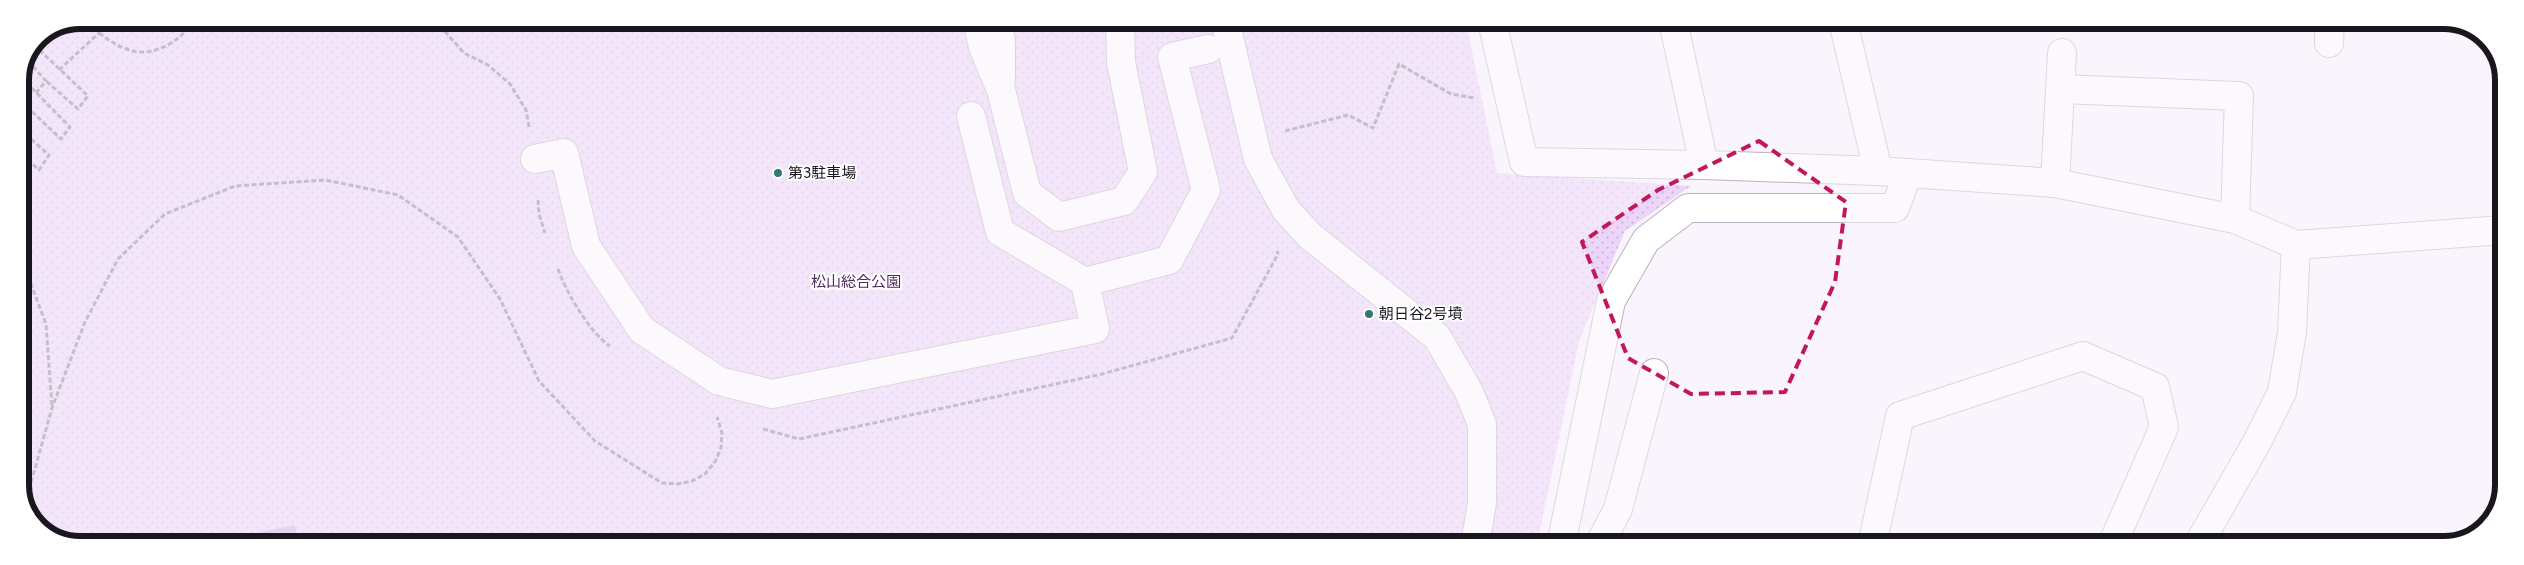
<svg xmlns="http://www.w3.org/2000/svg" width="2524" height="565" font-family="Figtree,'Noto Sans JP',sans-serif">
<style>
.park{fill:url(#park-dots)}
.building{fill:#ccaedb}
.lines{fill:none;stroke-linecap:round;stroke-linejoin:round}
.minor-casing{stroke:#bcb0c3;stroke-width:30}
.path{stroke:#858088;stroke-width:3;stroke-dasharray:5 2.5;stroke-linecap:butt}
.minor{stroke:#fff;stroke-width:28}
.marked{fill:none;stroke:#c2185b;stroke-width:4;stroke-dasharray:10 6;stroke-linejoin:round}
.poi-dot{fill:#317972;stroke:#fff;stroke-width:2}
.labels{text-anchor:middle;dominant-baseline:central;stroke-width:4;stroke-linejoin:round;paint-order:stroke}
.poi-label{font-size:15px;fill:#1a161d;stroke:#fff;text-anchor:start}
.park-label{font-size:15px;fill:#502b62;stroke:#fff}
.rim{fill:none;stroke:#1a161d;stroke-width:6}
</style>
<defs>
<pattern id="park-dots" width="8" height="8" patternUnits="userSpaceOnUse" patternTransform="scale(1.25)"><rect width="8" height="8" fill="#edd4f9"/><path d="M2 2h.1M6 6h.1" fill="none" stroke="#cbb5d5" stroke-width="1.8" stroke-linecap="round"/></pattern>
</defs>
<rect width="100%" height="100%" fill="#faf4fc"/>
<path class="park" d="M80,20L1466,21L1497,173L1691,186L1625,231L1579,341L1537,545L68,544L35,525L20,493V79L38,37Z"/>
<path class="building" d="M295,525L299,544H263L260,532Z"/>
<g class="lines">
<g class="minor-casing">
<g id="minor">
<path d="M977,20L983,47L1001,90L1027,193L1059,217L1124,201L1143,172L1121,62L1120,20"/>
<path d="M998,20L1001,43V79"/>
<path d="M1225,21L1258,159L1286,210L1310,236L1437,337L1469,392L1482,424V503L1475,545"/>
<path d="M1492,21L1524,162L1704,165L1878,171L2055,183L2235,219L2296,245L2503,230"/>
<path d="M1673,21L1704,165"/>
<path d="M1843,21L1878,171"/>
<path d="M2329,43L2330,21"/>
<path d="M2060,89L2239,96L2235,219"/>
<path d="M971,116L1000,232L1085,282L1169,260L1206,190L1172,57L1208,49"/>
<path d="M535,159L564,153L586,246L642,330L719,381L772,394L1095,329L1085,282"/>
<path d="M2055,183L2062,53"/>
<path d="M1561,545L1611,301L1646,240L1688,208H1895L1908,173"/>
<path d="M1599,545L1618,509L1654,373"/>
<path d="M1872,545L1900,416L2083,356L2155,387L2164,427L2112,545"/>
<path d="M2198,545L2257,442L2282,392L2292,332L2296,245"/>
</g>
</g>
<g class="path">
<path d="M435,20L464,53L488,65L510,84L526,110L529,127"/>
<path d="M99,33C123,51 143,60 171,43C181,37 187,31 191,20"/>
<path d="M34,45L88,96L78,109L46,81"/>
<path d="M28,61L46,81L36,93"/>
<path d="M59,70L99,33L93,20"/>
<path d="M21,77L70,127L61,139L26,106"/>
<path d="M20,100L26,106L20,112"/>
<path d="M20,129L49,155L39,170L20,153"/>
<path d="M1285,131L1348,115L1373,128L1399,64L1451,94L1475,98"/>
<path d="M20,174L31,182L20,195"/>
<path d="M538,200L539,214L545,233"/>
<path d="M20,255L46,324L52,407"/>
<path d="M558,269C566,292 590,333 610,346"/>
<path d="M763,429L799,439L1102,374L1232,338L1278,254L1277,251"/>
<path d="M25,504L52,408L85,322L118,259L165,214L235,186L325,180L398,195L458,237L500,299L539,381L595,441L662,483L677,484L692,481L705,474L715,462L721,448L722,433L717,417"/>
</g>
<use href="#minor" class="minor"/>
</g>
<path d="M0 0H2524V565H0ZM1759,141L1846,202L1835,282L1785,392L1691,394L1628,358L1582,242L1658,190Z" fill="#faf4fc" fill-opacity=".55" fill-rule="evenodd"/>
<path class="marked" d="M1759,141L1846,202L1835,282L1785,392L1691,394L1628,358L1582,242L1658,190Z"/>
<g class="poi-dot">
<circle cx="778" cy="173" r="5"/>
<circle cx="1369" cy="314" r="5"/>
</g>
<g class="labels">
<g class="poi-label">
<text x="788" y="173">第3駐車場</text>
<text x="1379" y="314">朝日谷2号墳</text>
</g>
<g class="park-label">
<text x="856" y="282">松山総合公園</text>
</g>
</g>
<path d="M0 0H2524V565H0ZM80 29H2444A51 51 0 0 1 2495 80V485A51 51 0 0 1 2444 536H80A51 51 0 0 1 29 485V80A51 51 0 0 1 80 29Z" fill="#fff" fill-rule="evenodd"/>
<path class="rim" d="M80 29H2444A51 51 0 0 1 2495 80V485A51 51 0 0 1 2444 536H80A51 51 0 0 1 29 485V80A51 51 0 0 1 80 29Z"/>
</svg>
